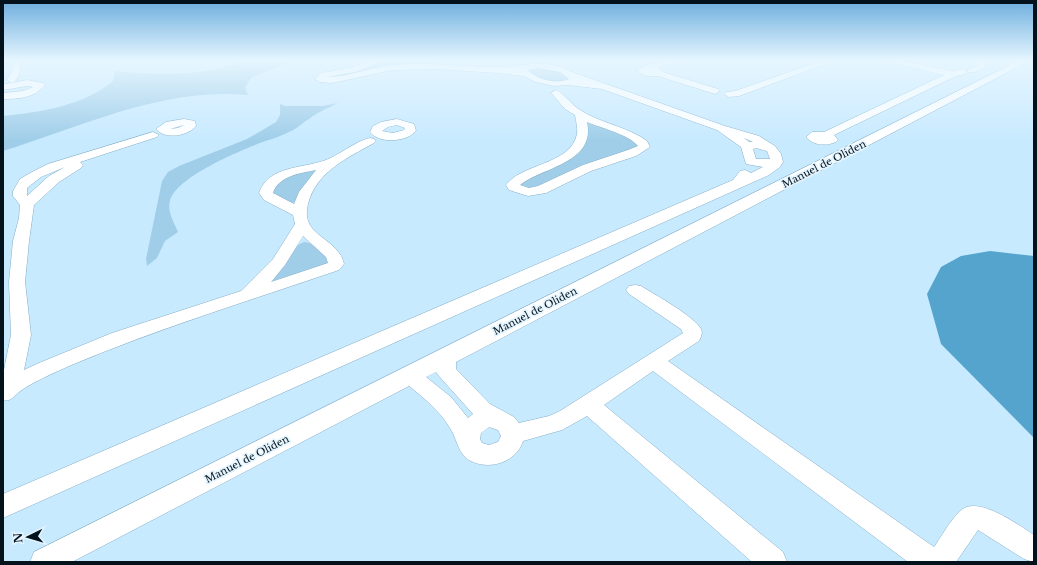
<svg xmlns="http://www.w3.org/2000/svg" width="1037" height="565" font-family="'Libre Baskerville',serif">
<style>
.green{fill:#a0cee9}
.water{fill:#55a4ce}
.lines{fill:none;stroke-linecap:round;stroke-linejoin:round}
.street-casing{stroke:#86afc7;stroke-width:1}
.street{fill:#fff;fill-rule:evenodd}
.labels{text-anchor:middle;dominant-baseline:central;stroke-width:3.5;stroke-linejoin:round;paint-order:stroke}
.street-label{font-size:10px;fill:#04121b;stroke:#e4f5ff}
</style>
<rect width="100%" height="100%" fill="#c8eaff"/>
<g class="green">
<path d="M246,60H296L252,77L245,87L248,95C163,87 83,126 3,151V116C41,112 83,106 113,81L115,71C159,75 204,77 246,60Z"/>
<path d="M384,60H432L436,63L435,65L384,67L361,71L333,79L324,76L358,69Z"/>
<path d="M534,66L557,69L570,79C558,85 534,80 527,69Z"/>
<path d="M338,103C328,108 318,112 309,119C302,123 297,129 289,132C278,138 266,140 255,145C233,154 176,178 170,201C167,212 174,222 178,232L165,241L157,258L147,266L146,259L162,181L168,172L179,166L247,139L276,122L280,115V104L286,106H323Z"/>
<path d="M591,120L641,144L639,148L535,190L520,187V184L563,162L586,123L588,121Z"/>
<path d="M316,169L317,171L297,202C289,205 279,198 272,194L274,183L288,175Z"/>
<path d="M305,242C317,244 324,254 332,263L276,282L273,280V275C280,266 293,244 305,242Z"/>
</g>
<path class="water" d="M990,251L1034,256V438L941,344L927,294L941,267L961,256Z"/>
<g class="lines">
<g class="street-casing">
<g id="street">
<path d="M13,60H21C21,68 20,80 12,83L27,80L43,83L45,85C35,98 18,99 3,99V93L23,91L33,87L27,86L3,90V84L12,83L7,80L13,68Z"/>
<path d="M372,60H385L355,72L327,77C349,77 371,67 393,65C428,62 462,67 497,67C523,67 547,57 572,72L725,126L759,136L775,146L781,154L783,162L780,167L769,175L3,518V494L733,180L740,171L745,170L751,173L763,167L746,164L741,147L717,130L602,89L568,85L554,86L536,82L524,76L497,73L437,69L392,70L332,83L320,82L315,79L321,73L350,68ZM538,68L560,72L569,79C556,85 537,79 527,70ZM744,138L753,142H749ZM756,148L767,151L770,159H756L753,149Z"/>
<path d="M665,60H680L659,68L663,72L718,89L720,91L715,94L658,76H646L637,71L643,66Z"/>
<path d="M823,60H836L739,96L729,97L724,94L726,92L735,91Z"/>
<path d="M879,60H898L953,71L963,69L967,72L966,74L956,76L834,135L838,140L836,142C826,146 814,146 806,137L812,132H824L944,75Z"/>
<path d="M974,60H983L987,65C983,70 974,73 968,72L967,70L978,65Z"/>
<path d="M1020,60H1031L456,362V369L490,404L514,417L519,423L549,416L560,411L683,333L681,329L629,294L626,290L629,286L635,285L641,286C654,294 695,317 701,329C703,333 701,337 699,341L668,361L934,547C942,536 949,522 959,512C976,493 1018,525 1034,535V562L1024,559L978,530L956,562H908L653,371L604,405L783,552L787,562H752L587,416L562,430L523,441C516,464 485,472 466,458C458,451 456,437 450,428C440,411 424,398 409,386L72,562H30L34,552ZM436,372L439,376L473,414L468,418L451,397L426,377ZM489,427L498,430L501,436L498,442L489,445L482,443L480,439L481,433Z"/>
<path d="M556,90C561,91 573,106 580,110C599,122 622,126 641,137L647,141L650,147L636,156L591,171L546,193L528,196L509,190L506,185C522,163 571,165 577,134C578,128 576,121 575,115L565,109L553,95L551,93ZM587,122C601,128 628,134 638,146L628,150L583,165L538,186L529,188L520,185C543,167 596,163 587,122Z"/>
<path d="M184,119L195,121L196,126C188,136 165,140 156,129L166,122ZM184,125L178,128L170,129Z"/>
<path d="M397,119L414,124L416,131C407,142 379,144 370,132L373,126L381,122ZM397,125L405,128L404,130L393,133L382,131L388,127Z"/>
<path d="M153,132L159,135L157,137L80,162L83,165L81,168L59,182L34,205L29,241L25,282L31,335L24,370L39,363L112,333L241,291L273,259L295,224L293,215L264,200L259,193C269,165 302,169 326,160C341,154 354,142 370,138L374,139L376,141L374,143C347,158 316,172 308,204C306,212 306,221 312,228C322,240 341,247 344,264L339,270C248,301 157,329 69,366C56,372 28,384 18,393C13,397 10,402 3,400V375L11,335L9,282L13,241L19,218L20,205L13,196V191L20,179L32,172L48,164ZM65,167L49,176L27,196V188L41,177ZM316,170L299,192L294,204L273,193C278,176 301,173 316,170ZM303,236L326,257L328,263L271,282L285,265Z"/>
</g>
</g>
<use href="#street" class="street"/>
</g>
<linearGradient id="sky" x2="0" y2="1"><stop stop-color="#6daede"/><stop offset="0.43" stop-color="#e6f6ff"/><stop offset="1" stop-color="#e6f6ff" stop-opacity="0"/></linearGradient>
<rect width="1037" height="140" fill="url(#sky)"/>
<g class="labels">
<g class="street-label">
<text transform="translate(824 164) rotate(-27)">Manuel de Oliden</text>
<text transform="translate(535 311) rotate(-27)">Manuel de Oliden</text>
<text transform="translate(247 459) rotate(-27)">Manuel de Oliden</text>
</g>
</g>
<rect width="1037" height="565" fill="none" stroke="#04121b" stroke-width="8"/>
<g transform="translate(28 537) rotate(265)" stroke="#e4f5ff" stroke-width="3" paint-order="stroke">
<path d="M0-3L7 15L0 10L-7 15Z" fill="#04121b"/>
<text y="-6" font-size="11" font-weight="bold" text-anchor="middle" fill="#04121b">N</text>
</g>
</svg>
